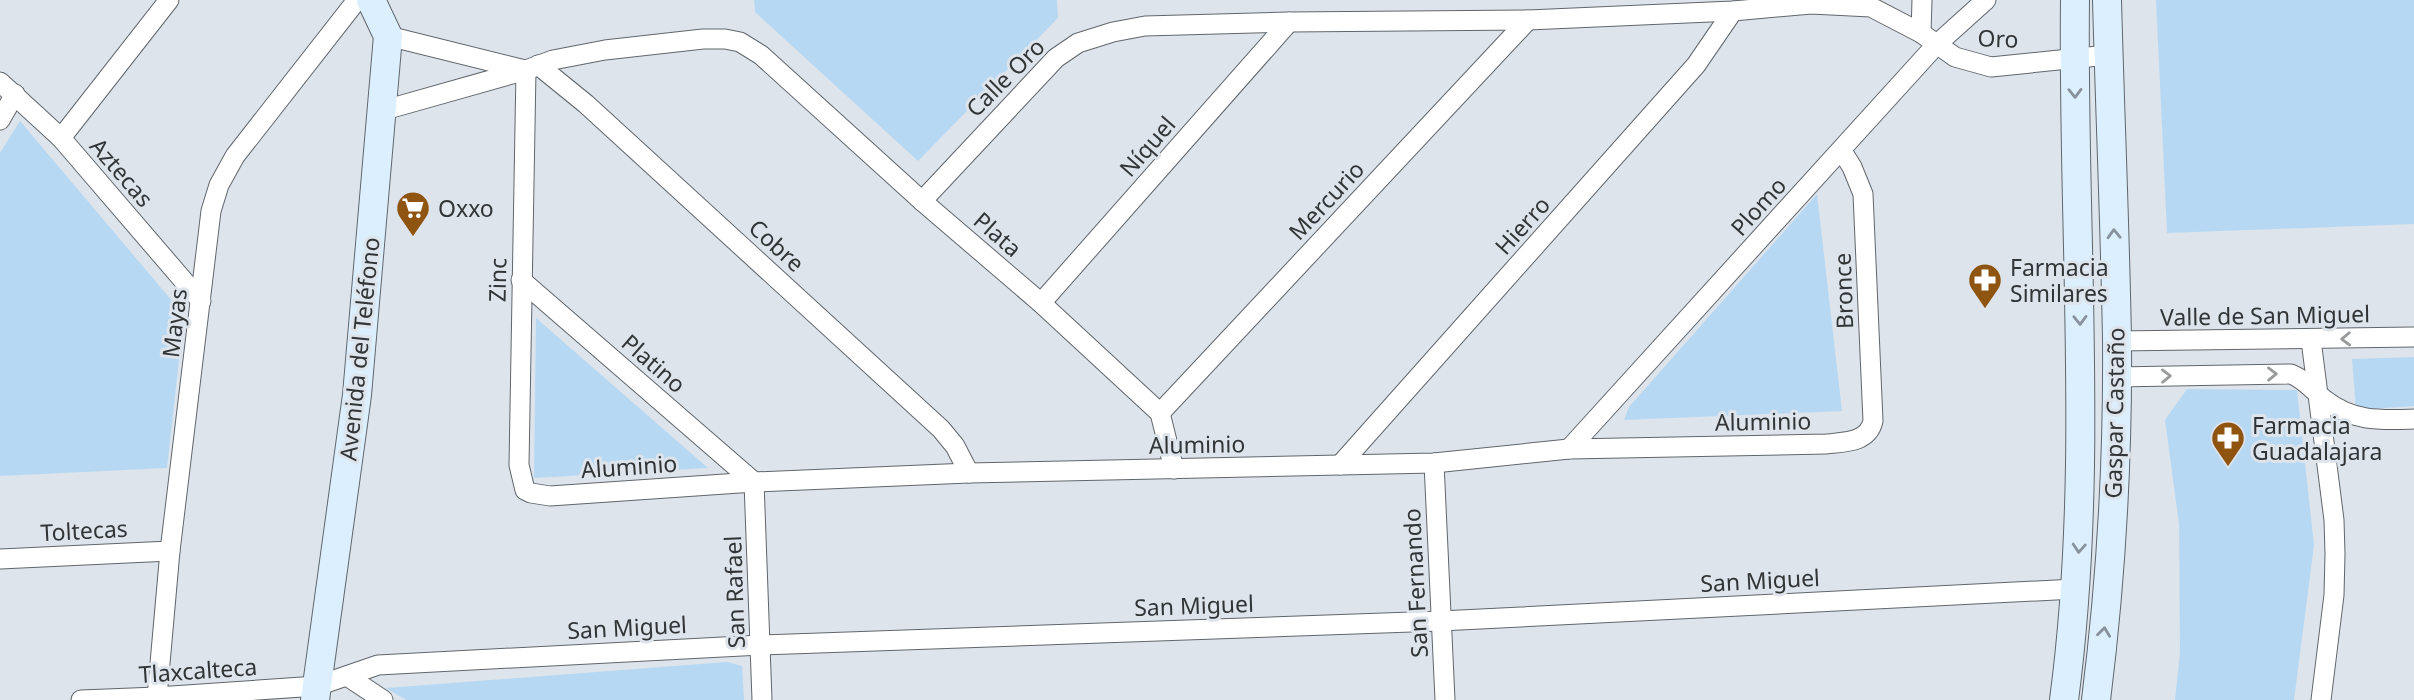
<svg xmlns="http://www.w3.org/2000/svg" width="2414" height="700" font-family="'Noto Sans',sans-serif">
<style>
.green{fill:#b7d8f3}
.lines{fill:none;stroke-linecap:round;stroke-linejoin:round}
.street-casing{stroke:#60666c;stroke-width:21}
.secondary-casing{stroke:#60666c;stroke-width:30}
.street{stroke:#fff;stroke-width:19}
.secondary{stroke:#dceffe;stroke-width:28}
.oneway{stroke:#87929a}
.oneway2{stroke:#989a9b}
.labels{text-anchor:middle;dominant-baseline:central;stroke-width:6;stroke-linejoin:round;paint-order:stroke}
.street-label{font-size:23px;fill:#323537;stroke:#dde4eb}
.poi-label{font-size:23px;fill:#323537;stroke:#dde4eb;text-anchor:start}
</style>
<rect width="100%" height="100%" fill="#dde4eb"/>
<g class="green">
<path d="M754,0H1057L1058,18L918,161L755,12Z"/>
<path d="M2156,0H2414V224L2167,233Z"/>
<path d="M20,121L184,315L167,468L0,476V153Z"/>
<path d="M1817,194L1842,411L1624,420L1629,407Z"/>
<path d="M536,318L708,468L534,478Z"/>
<path d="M2414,357V406L2356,410L2352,359Z"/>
<path d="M2187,389L2297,390L2314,545L2294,700H2175L2180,652L2179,524L2165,420Z"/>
<path d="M727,662L742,666L744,700H406L386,688Z"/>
</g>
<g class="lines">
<g class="street-casing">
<g id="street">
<path d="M1921,33L1922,0"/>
<path d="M388,36L525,70"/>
<path d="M538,65L586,104L941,429L955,446L969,473"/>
<path d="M526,70L519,465L525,490L531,493L550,496L754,482L969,473L1434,463L1569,449L1826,444C1844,442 1868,443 1873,421L1863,194L1852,167L1842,151"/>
<path d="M0,82L61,138L201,301"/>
<path d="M381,111L526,70L553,60L605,50L703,39H725L740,42L761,55L922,201L1041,303L1160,413L1174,469"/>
<path d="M0,120L15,94"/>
<path d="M61,138L169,0"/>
<path d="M922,201L1056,58L1078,43L1113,32L1145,26L1289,22L1528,20L1733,11L1811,4L1871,7L1921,33L1955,57L1991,67L2108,55"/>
<path d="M521,280L754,482L762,700"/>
<path d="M1041,303L1289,22"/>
<path d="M2311,340L2334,520L2335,554L2334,595L2321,700"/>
<path d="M2117,341L2414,337"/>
<path d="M2116,377L2291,374C2306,380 2313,391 2325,400C2353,422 2381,420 2414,419"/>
<path d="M1160,413L1528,20"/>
<path d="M1569,449L1936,45L1986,0"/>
<path d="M1434,463L1445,700"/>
<path d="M1340,465L1696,65L1733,11"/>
<path d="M0,559L170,551"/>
<path d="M347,676L383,700"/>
<path d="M157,697L170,551L211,211L219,185L235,156L357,0"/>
<path d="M81,700L157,697L317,686L378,665L761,645L1440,621L2075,589"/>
</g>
</g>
<g class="secondary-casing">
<g id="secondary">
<path d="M315,700L357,395L388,36L371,0"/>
<path d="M2064,700C2095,468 2072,233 2075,0"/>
<path d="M2096,700C2111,581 2118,460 2117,340C2115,226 2110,113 2107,0"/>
</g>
</g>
<use href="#street" class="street"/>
<use href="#secondary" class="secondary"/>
</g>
<defs><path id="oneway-chevron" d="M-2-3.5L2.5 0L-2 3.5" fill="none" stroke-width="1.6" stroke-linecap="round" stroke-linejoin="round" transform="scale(1.75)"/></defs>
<g class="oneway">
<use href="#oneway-chevron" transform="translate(2075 93) rotate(89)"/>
<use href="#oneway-chevron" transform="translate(2114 234) rotate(-92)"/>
<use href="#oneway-chevron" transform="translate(2080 320) rotate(89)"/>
<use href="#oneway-chevron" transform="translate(2079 548) rotate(94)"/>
<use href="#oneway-chevron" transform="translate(2104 632) rotate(-83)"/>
</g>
<g class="oneway2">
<use href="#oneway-chevron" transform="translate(2346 339) rotate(178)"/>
<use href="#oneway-chevron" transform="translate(2272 374) rotate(-1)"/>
<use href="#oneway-chevron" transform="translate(2166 376) rotate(-1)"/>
</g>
<defs>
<g id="supermarket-pin" transform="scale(1.75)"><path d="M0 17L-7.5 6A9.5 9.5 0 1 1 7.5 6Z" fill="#8e5410" stroke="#dde4eb"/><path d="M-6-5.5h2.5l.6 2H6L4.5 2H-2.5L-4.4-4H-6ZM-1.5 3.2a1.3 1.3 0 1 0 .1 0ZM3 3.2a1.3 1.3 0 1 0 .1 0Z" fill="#fff"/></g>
<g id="pharmacy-pin" transform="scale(1.75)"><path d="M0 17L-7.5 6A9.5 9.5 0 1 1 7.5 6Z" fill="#8e5410" stroke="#dde4eb"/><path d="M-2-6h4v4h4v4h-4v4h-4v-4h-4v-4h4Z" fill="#fff"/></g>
</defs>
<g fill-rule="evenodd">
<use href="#supermarket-pin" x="413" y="208"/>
<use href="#pharmacy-pin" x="1985" y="280"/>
<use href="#pharmacy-pin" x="2228" y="438"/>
</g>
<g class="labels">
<g class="street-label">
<text transform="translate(1998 38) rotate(2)">Oro</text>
<text transform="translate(1005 77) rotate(-45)">Calle Oro</text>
<text transform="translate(1147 146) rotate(-49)">Níquel</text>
<text transform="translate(122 172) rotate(49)">Aztecas</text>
<text transform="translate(1326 200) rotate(-47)">Mercurio</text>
<text transform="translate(1758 206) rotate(-48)">Plomo</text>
<text transform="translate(1522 225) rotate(-48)">Hierro</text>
<text transform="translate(998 234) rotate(41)">Plata</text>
<text transform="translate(777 245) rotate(42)">Cobre</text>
<text transform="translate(497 280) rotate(-89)">Zinc</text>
<text transform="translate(1843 291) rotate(-92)">Bronce</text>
<text transform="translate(2265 315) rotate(-1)">Valle de San Miguel</text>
<text transform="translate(174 323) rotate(-83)">Mayas</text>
<text transform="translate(359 349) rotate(-84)">Avenida del Teléfono</text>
<text transform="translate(654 363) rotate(41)">Platino</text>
<text transform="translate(2114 413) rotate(-89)">Gaspar Castaño</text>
<text transform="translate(1763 421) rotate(-1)">Aluminio</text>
<text transform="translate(1197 444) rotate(-1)">Aluminio</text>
<text transform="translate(629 466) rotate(-4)">Aluminio</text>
<text transform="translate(84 530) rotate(-3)">Toltecas</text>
<text transform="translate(1760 580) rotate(-3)">San Miguel</text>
<text transform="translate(1415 583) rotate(-93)">San Fernando</text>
<text transform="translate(734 592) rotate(-92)">San Rafael</text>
<text transform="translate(1194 605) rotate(-2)">San Miguel</text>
<text transform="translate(627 627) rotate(-3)">San Miguel</text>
<text transform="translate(198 670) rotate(-4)">Tlaxcalteca</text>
</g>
<g class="poi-label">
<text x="438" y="208">Oxxo</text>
<text x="2010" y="267">Farmacia<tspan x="2010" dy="26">Similares</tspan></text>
<text x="2252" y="425">Farmacia<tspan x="2252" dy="26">Guadalajara</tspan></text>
</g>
</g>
</svg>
